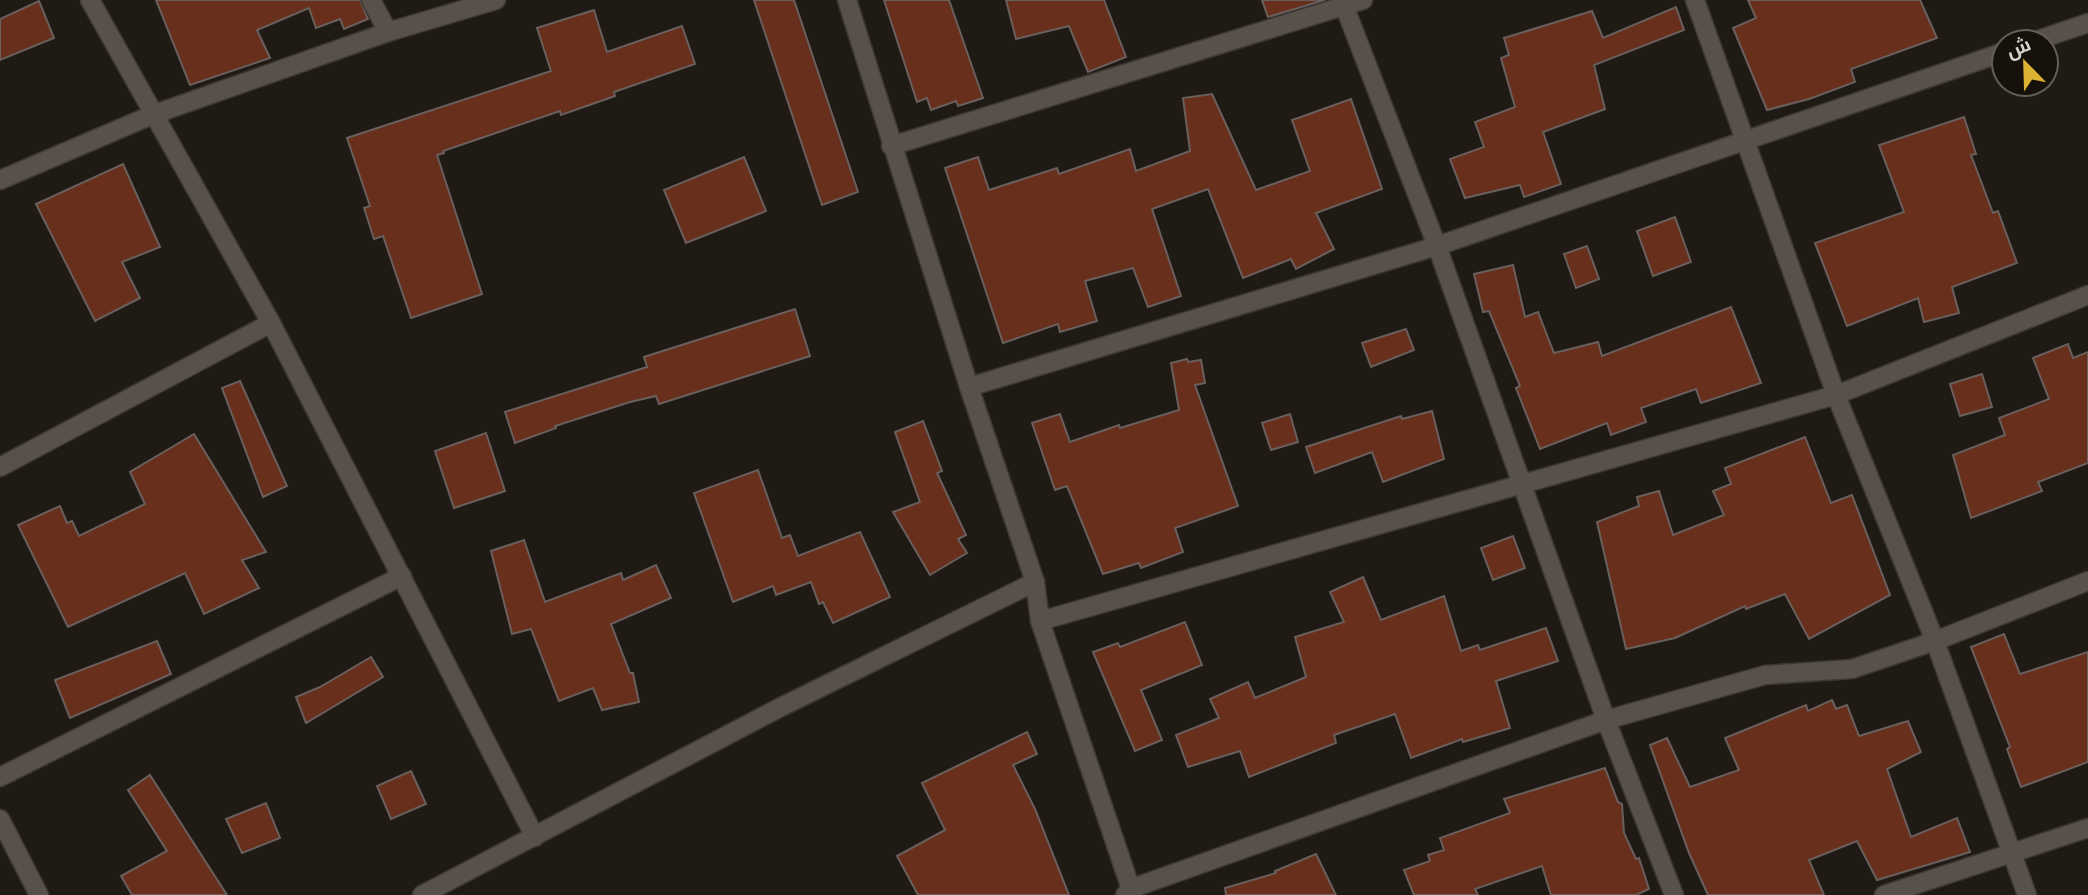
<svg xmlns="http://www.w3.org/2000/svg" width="2088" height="895" font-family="'Work Sans',Cairo,sans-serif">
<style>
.building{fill:#682f1c;stroke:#695f5c;stroke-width:2}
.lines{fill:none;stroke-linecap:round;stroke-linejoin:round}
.minor-casing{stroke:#3b3733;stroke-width:21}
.tertiary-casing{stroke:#3b3733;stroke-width:21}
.minor{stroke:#58514a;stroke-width:18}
.tertiary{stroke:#58514a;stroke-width:18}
</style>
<rect width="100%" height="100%" fill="#201a14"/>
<g class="building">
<path d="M156,0H360L368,19L344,29L340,19L316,28L309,8L257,30L270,58L190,85Z"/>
<path d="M754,0H794L858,192L822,205Z"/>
<path d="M884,0H949L983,98L958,106L956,101L931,110L927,98L917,102Z"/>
<path d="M1006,0H1104L1126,57L1088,72L1069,26L1016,39Z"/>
<path d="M1262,0H1325L1268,17Z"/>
<path d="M1748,0H1920L1937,38L1851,69L1855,82L1809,99L1767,110L1733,28L1756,18Z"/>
<path d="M39,1L54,38L0,60V19Z"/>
<path d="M1676,7L1684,30L1594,65L1605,109L1543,132L1561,184L1524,197L1520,185L1465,198L1450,159L1484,147L1475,122L1515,107L1501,58L1509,55L1504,38L1592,11L1603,38Z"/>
<path d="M594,10L607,52L682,26L695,64L614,92L615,96L561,115L560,111L443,151L444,153L437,155L482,294L411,318L383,236L374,239L364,208L370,206L347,138L551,71L537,28Z"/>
<path d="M1212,94L1256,190L1310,171L1292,120L1351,99L1382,189L1316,213L1334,249L1296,269L1291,259L1243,278L1208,189L1152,209L1181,296L1148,307L1133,268L1085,281L1097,321L1060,332L1058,324L1003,343L945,168L978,157L989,190L1057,168L1059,174L1130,149L1136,171L1190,151L1183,98Z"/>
<path d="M1964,117L1976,154L1971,155L1993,213L1998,211L2017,263L1952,287L1959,313L1924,322L1918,298L1847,326L1815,243L1904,212L1879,145Z"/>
<path d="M744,157L766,211L686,243L664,190Z"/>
<path d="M123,164L160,247L122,262L140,298L95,321L36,204Z"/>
<path d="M1675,217L1691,262L1653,276L1637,231Z"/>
<path d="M1587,246L1599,279L1576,288L1564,254Z"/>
<path d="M1513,265L1525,317L1538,312L1554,353L1598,342L1602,356L1731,307L1761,383L1701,403L1696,389L1641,408L1646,422L1611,435L1607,423L1540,449L1516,388L1520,386L1489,311L1483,312L1474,274Z"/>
<path d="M795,309L810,356L659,404L656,396L630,402L555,426L556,428L515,443L505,412L647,367L644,357Z"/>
<path d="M1406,329L1414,350L1371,367L1362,343Z"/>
<path d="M2068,344L2073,358L2088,352V463L2038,482L2042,491L1971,518L1953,455L2005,435L1999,418L2049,399L2033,358Z"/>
<path d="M1187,359L1188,362L1201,360L1205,383L1195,385L1238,506L1175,528L1183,552L1141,568L1139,563L1103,574L1067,486L1055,490L1032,423L1060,414L1070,442L1119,425L1120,428L1179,410L1171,363Z"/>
<path d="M1982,374L1992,407L1960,416L1950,384Z"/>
<path d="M240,381L287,486L263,497L222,388Z"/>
<path d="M1432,411L1444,459L1383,482L1372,452L1315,473L1306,447L1401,416L1402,419Z"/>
<path d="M1290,414L1298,442L1271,450L1262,423Z"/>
<path d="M923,421L942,471L937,473L966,535L958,539L967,553L930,575L893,512L920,502L895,432Z"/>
<path d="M486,433L505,491L454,508L435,451Z"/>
<path d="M194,434L266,552L242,560L259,588L204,614L185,573L68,627L18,525L60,506L67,523L72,521L79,536L145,504L130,472Z"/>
<path d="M1805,437L1831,503L1852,495L1890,595L1809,639L1785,594L1746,609L1745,606L1675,638L1626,649L1597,522L1639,506L1637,497L1659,491L1673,535L1724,515L1713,491L1731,484L1725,468Z"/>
<path d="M758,470L782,538L790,535L798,556L860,532L890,597L833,623L823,602L819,604L811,582L776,595L773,586L733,602L694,493Z"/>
<path d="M1513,536L1525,568L1493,580L1481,548Z"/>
<path d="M524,540L545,602L621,573L623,580L656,565L671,598L611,624L630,673H633L639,702L602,710L593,688L559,701L531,629L512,634L491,551Z"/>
<path d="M1363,577L1381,620L1444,596L1461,651L1478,645L1480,650L1546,628L1558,661L1496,681L1510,728L1463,742L1462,739L1411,758L1395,714L1334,735L1336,743L1249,777L1240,751L1188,767L1176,735L1219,718L1210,699L1248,682L1255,698L1306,677L1295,637L1344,622L1330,592Z"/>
<path d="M1185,622L1202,665L1141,690L1162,740L1135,751L1093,652L1118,643L1120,647Z"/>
<path d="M2004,634L2020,674L2088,652V762L2021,787L2007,749L2010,747L1971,647Z"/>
<path d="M157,641L171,674L70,718L55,680Z"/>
<path d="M371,657L383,677L306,723L296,697L320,687Z"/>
<path d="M1832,700L1836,709L1847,705L1859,736L1908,721L1921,752L1887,769L1911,837L1957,818L1970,852L1877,880L1857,841L1809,860L1824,895H1708L1689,853L1650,745L1667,738L1690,787L1739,770L1725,738L1806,705L1808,711Z"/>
<path d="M1027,732L1037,754L1013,765L1035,809L1069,895H918L897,856L945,830L922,783Z"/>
<path d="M1605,768L1618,802L1622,804L1624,833L1636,859L1639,858L1649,889L1636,895H1551L1542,866L1475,889L1478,895H1414L1404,870L1430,861L1428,855L1444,850L1440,838L1510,813L1504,799Z"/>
<path d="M411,771L426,804L391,819L377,786Z"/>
<path d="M150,775L227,895H132L121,876L167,851L128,790Z"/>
<path d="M266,803L280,838L242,853L226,819Z"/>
<path d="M1316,854L1336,895H1226L1225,888L1276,873L1275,871Z"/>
</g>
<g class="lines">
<g class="minor-casing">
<g id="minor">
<path d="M90,0L271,323L535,837"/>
<path d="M371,0L388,32"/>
<path d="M1342,0L1437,246L1606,720L1674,895"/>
<path d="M1695,0L1836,395L1935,641L2027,895"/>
<path d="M2032,42L2088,23"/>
<path d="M891,146L1363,0"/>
<path d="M0,180L152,115L388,32L496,0"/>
<path d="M969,387L1437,246L2004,52"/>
<path d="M0,467L271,323"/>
<path d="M1040,621L1836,395L2088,295"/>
<path d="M0,777L402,576"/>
<path d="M0,819L39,895"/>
<path d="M422,895L781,707L1035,582"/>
<path d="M1125,895L1130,889L1606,720L1765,675L1852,669L1935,641L2088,581"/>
<path d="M1884,895L2088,828"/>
</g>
</g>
<g class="tertiary-casing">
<path id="tertiary" d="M847,0L969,387L1035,582L1040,621L1133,895"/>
</g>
<use href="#minor" class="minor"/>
<use href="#tertiary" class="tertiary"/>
</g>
<g transform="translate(2025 63) rotate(337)"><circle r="33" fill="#17110c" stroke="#645f5a" stroke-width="2"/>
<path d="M0-5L12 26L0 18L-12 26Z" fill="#dcb233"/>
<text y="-10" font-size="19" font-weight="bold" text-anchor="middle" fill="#d8d4d0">ش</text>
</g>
</svg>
